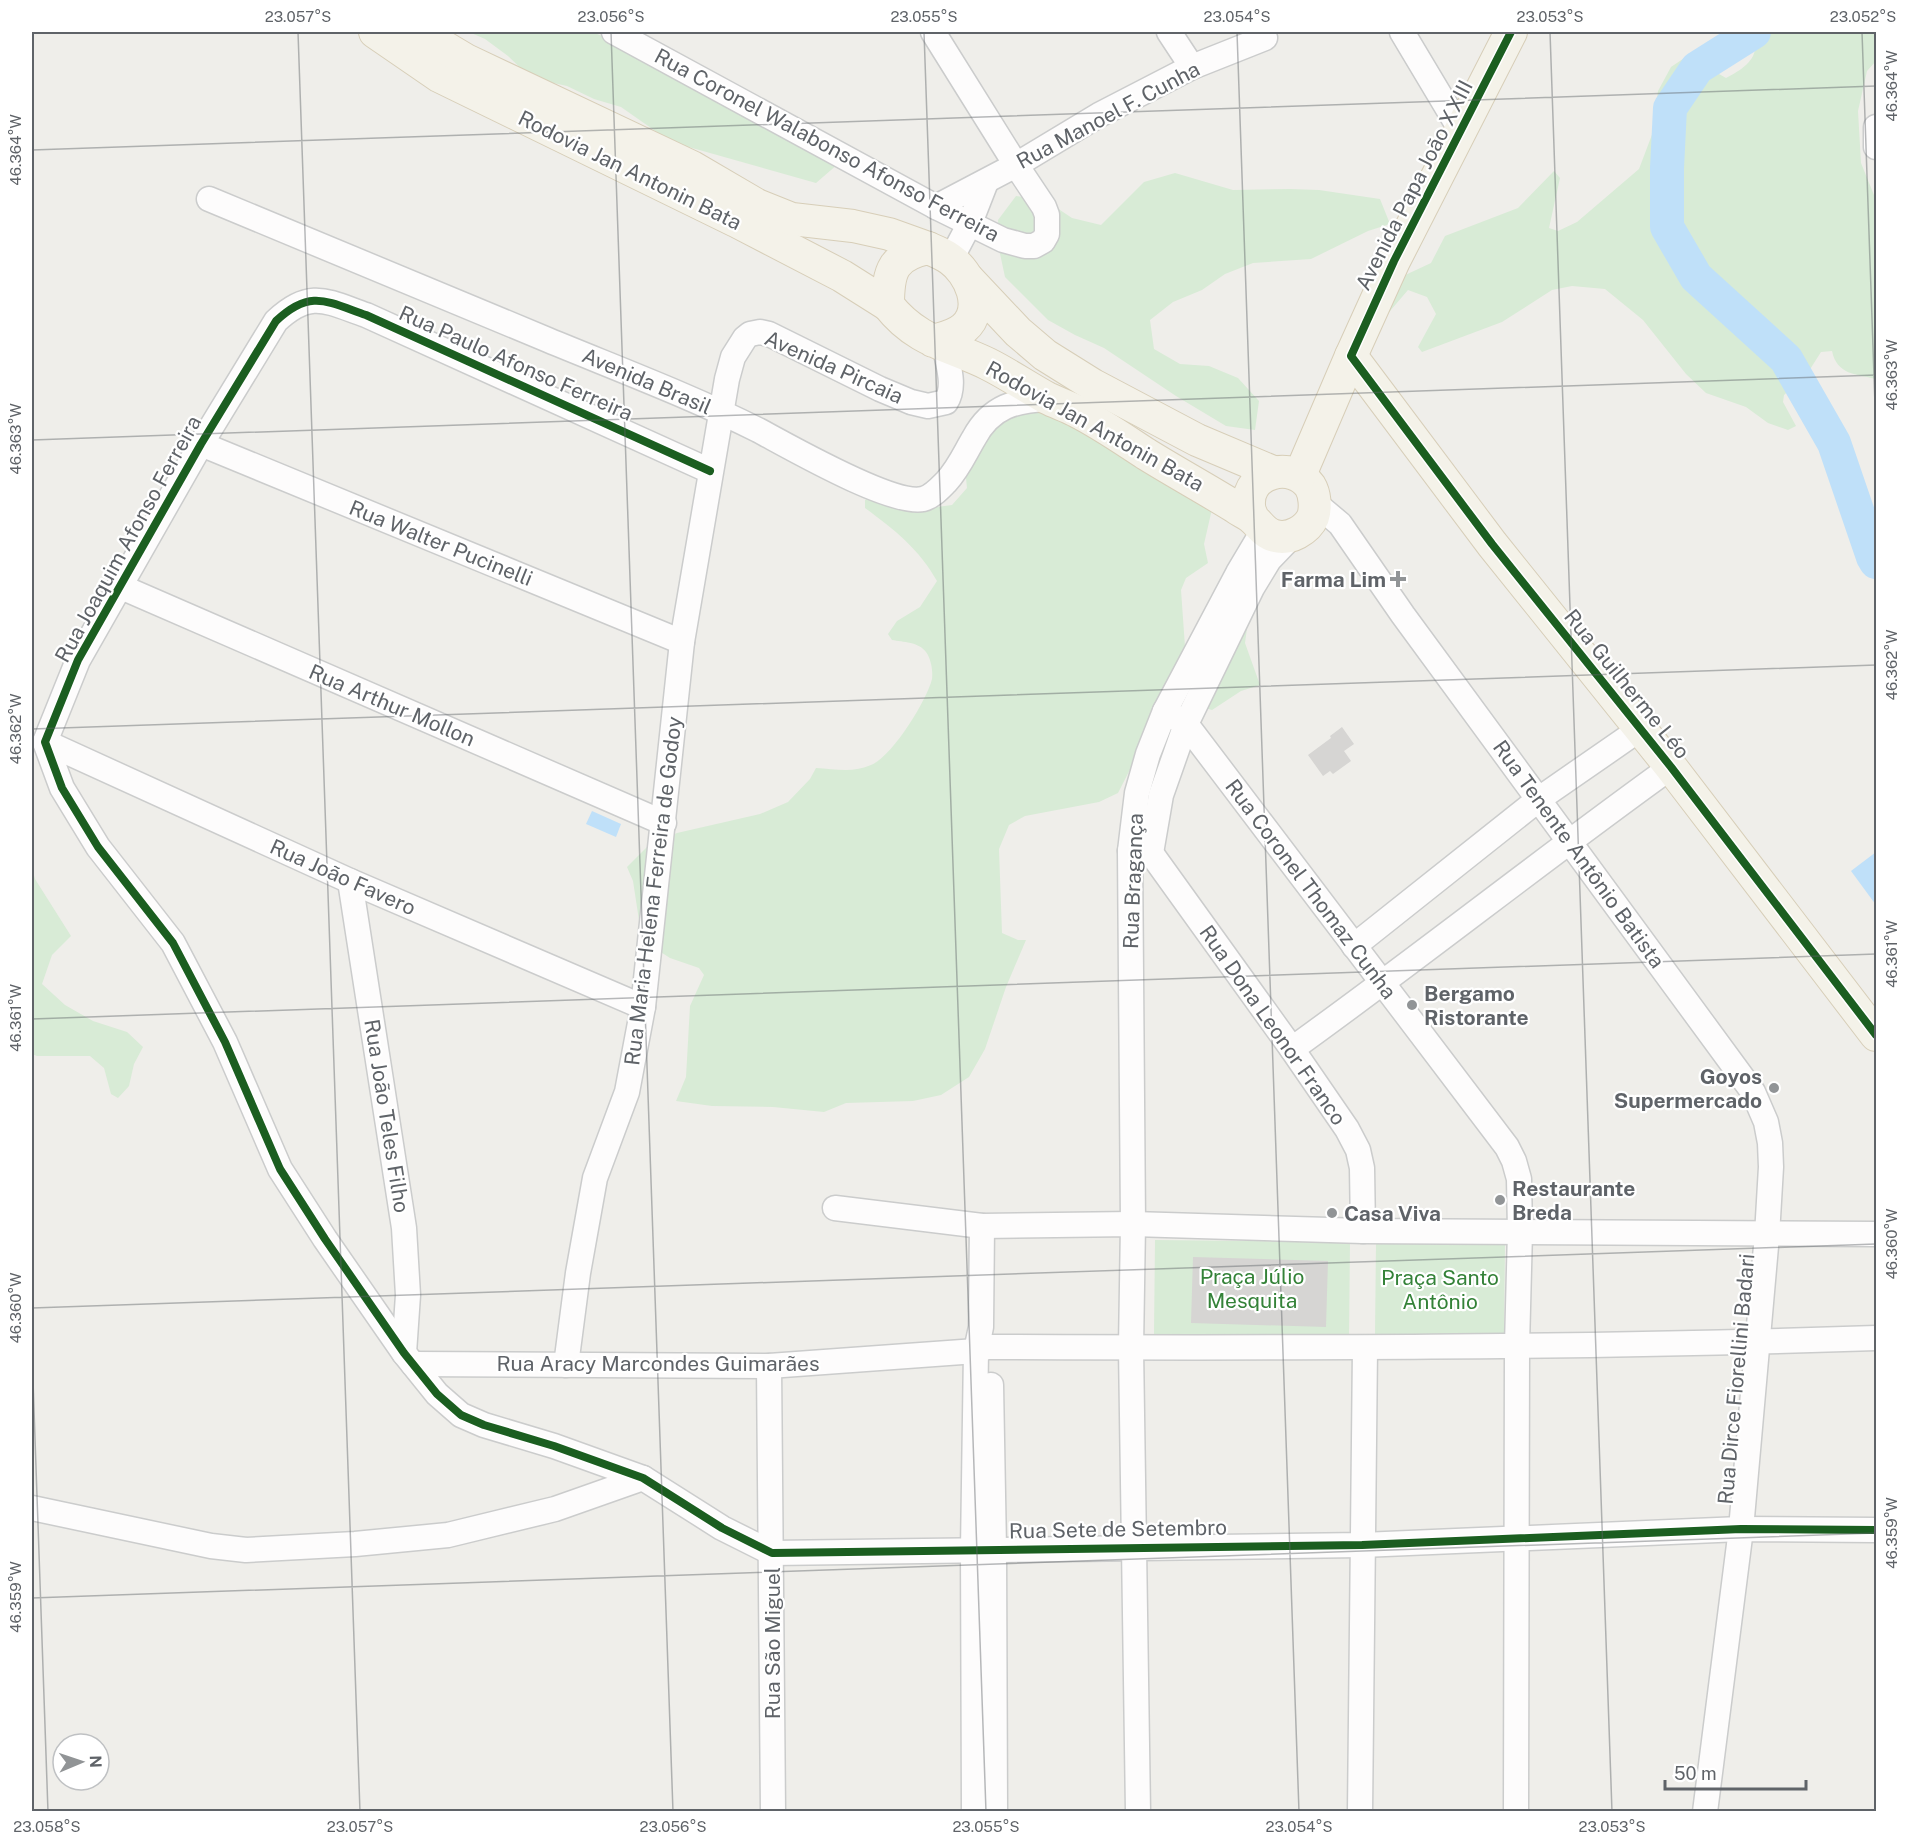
<svg xmlns="http://www.w3.org/2000/svg" width="1908" height="1843" font-family="'Public Sans',sans-serif">
<style>
.green{fill:#d8ebd6}
.water{fill:#bfe0f9}
.lines{fill:none;stroke-linecap:round;stroke-linejoin:round}
.river{stroke:#bfe0f9;stroke-width:34}
.building{fill:#d6d5d3}
.minor-casing{stroke:#cbcccc;stroke-width:27}
.major-casing{stroke:#d7ceb8;stroke-width:34}
.minor{stroke:#fdfcfc;stroke-width:24}
.major{stroke:#f4f2e9;stroke-width:32}
.cycleway-casing{stroke:#fff;stroke-width:11}
.cycleway{stroke:#1b5e20;stroke-width:8}
.ticks{fill:none;stroke:#5f6368;stroke-width:1.5;stroke-opacity:0.45}
.poi-dot{fill:#919496;stroke:#fff;stroke-width:2}
.labels{text-anchor:middle;dominant-baseline:central;stroke-width:4.5;stroke-linejoin:round;paint-order:stroke}
.street-label{font-size:21px;fill:#5f6368;stroke:#fff}
.poi-label{font-size:21px;font-weight:bold;fill:#5f6368;stroke:#fff;text-anchor:start}
.park-label{font-size:21px;fill:#348238;stroke:#fff}
.neatline{fill:none;stroke:#5f6368;stroke-width:2}
.ticks-label{font-size:15px;text-anchor:middle;fill:#5f6368}
</style>
<rect width="100%" height="100%" fill="#efeeea"/>
<g class="green">
<path d="M469,32H592L656,57L838,164L816,183L671,142L621,107L594,99L567,86L531,78L508,56L485,39Z"/>
<path d="M1752,32H1876V61L1867,71L1858,111L1861,163L1876,200V379C1856,374 1837,375 1832,351L1821,352L1807,374L1784,395L1783,402L1796,426L1788,430L1768,423L1746,407L1706,393L1686,374L1643,320L1605,289L1572,286L1552,290L1502,322L1422,352L1418,347L1436,314L1427,297L1408,290L1384,318L1386,284L1431,263L1445,236L1518,208L1554,171L1560,178L1549,228L1558,231L1577,222L1639,169L1653,132L1658,91L1671,67L1699,48L1714,46L1722,52L1719,74L1726,78C1745,68 1763,56 1752,32Z"/>
<path d="M1175,173L1233,190L1290,189L1319,190L1380,199L1390,224L1368,231L1311,259L1253,263L1225,274L1202,290L1173,302L1150,320L1154,349L1180,364L1209,366L1238,378L1259,401L1255,430L1226,426L1176,396L1104,348L1075,335L1048,320L1005,277L999,249L998,220L1016,196L1045,200L1072,218L1101,225L1144,182Z"/>
<path d="M1043,404L1212,509L1204,544L1208,563L1186,578L1181,590L1186,661L1251,599L1245,643L1260,685L1241,691L1212,710L1175,699L1165,701L1118,793L1099,802L1025,816L1009,825L999,849L1002,933L1018,940H1026L1006,987L985,1049L969,1077L941,1095L913,1101L846,1103L824,1112L773,1107L712,1106L676,1101L686,1077L690,1006L704,975L699,968L670,958L642,940L633,881L627,867L649,845L677,833L760,814L788,802L810,779L816,768C835,769 854,773 871,765C892,757 927,700 932,679C933,670 931,659 926,652C919,642 903,642 892,640L888,634L897,621L920,607L937,581C919,549 895,530 865,508V500L874,496L937,507L952,505L967,488L965,468L968,458L1012,408Z"/>
<path d="M32,868L35,879L71,936L52,955L42,984L65,1005L93,1021L127,1032L143,1047L134,1064L129,1086L118,1098L111,1094L104,1068L90,1056H37L32,1054Z"/>
<path d="M1155,1240L1350,1242L1349,1337L1154,1334Z"/>
<path d="M1376,1243L1505,1245L1504,1336L1375,1334Z"/>
</g>
<g class="water">
<path d="M592,811L621,824L616,837L586,824Z"/>
<path d="M1876,852V905L1851,871Z"/>
</g>
<g class="lines">
<path class="river" d="M1754,32L1697,68L1670,108L1667,168V227L1696,277L1786,359L1834,443L1873,557L1876,562"/>
</g>
<g class="building">
<path d="M1342,727L1354,744L1344,751L1351,761L1333,774L1330,771L1323,776L1308,755L1331,738L1330,736Z"/>
<path d="M1193,1257L1328,1261L1326,1327L1191,1323Z"/>
</g>
<g class="lines">
<g class="minor-casing">
<g id="minor">
<path d="M614,32L936,207L1003,240L1025,246H1034L1043,241L1047,234V215L1044,207L1016,165L933,32"/>
<path d="M1169,32L1192,67"/>
<path d="M1402,32L1460,129"/>
<path d="M1876,127V147"/>
<path d="M209,199C322,246 435,293 548,340C618,369 690,396 758,430C790,447 892,506 923,499C932,497 940,488 946,482C959,468 965,453 974,438C991,406 1016,400 1049,399"/>
<path d="M936,207L1016,165L1099,115L1192,67L1265,38"/>
<path d="M951,259L970,223L986,182"/>
<path d="M201,444L682,642"/>
<path d="M710,471L366,315C326,301 310,289 276,321L201,444L78,660L45,742L62,788L98,847L173,943L225,1042L280,1169L325,1239L404,1353L437,1394L461,1415L484,1425L554,1446L643,1478L722,1528L772,1553L1362,1545L1741,1529L1876,1530"/>
<path d="M1315,503L1340,524L1403,615L1753,1092L1766,1122L1770,1143L1771,1167L1767,1235L1741,1529L1705,1812"/>
<path d="M119,586L664,823"/>
<path d="M1165,711L1186,724L1507,1147L1514,1161L1519,1179L1520,1231L1517,1346L1516,1812"/>
<path d="M45,742L350,881L643,1007"/>
<path d="M1130,851L1151,853L1292,1049L1347,1129L1358,1150L1362,1168L1363,1231"/>
<path d="M1151,853L1161,795L1186,724L1252,588L1269,560L1293,535"/>
<path d="M350,881L404,1228L408,1295L404,1353"/>
<path d="M1354,946L1539,799L1640,729"/>
<path d="M1292,1049C1420,957 1543,859 1671,767"/>
<path d="M835,1208L982,1226L1133,1224L1363,1231L1876,1234"/>
<path d="M413,1364L769,1366L976,1351L987,1347C1284,1348 1580,1348 1876,1338"/>
<path d="M566,1365L578,1273L595,1178L627,1092L643,1007L682,642L727,379L733,357L745,338L750,334L760,332L769,334L880,389L911,402L928,406L946,402C956,386 948,365 945,348"/>
<path d="M769,1366L773,1812"/>
<path d="M991,1385L994,1549L995,1812"/>
<path d="M32,1508L211,1546L246,1550L355,1544L448,1535L555,1509L643,1478"/>
<path d="M974,1812L973,1549L976,1351L981,1327L982,1226"/>
<path d="M1138,1812L1131,1348L1133,1224L1130,851L1137,793L1148,754L1165,711L1238,573L1263,531"/>
<path d="M1360,1812L1365,1348"/>
</g>
</g>
<g class="major-casing">
<g id="major">
<path d="M375,32L439,76L736,221L842,276L888,305"/>
<path d="M419,32L466,60L692,167L757,205L792,219L853,226L889,234L928,248"/>
<path d="M968,279L1018,332L1045,355L1093,385L1197,440L1273,472"/>
<path d="M933,341C944,338 955,336 964,328C986,309 970,273 950,259C943,254 935,251 928,248C893,256 888,270 888,305C917,342 949,345 988,364C1008,374 1027,387 1047,398C1057,403 1067,406 1076,411C1100,423 1123,439 1146,454C1175,472 1206,489 1235,507C1240,511 1246,513 1251,517C1260,524 1263,533 1275,536C1290,540 1307,530 1313,517C1316,508 1315,494 1310,486C1292,460 1247,472 1249,505C1249,509 1251,514 1253,518"/>
<path d="M1351,356L1492,544L1671,767L1876,1035"/>
<path d="M1300,475L1351,356L1394,261L1511,32"/>
</g>
</g>
<use href="#minor" class="minor"/>
<use href="#major" class="major"/>
<g class="cycleway-casing">
<g id="cycleway">
<path d="M1511,32L1394,261L1351,356L1492,544L1671,767L1876,1035"/>
<path d="M710,471L366,315C326,301 310,289 276,321L201,444L78,660L45,742L62,788L98,847L173,943L225,1042L280,1169L325,1239L404,1353L437,1394L461,1415L484,1425L554,1446L643,1478L722,1528L772,1553L1362,1545L1741,1529L1876,1530"/>
</g>
</g>
<use href="#cycleway" class="cycleway"/>
</g>
<path class="ticks" d="M298,32L360,1812M611,32L673,1812M924,32L986,1812M1237,32L1299,1812M1550,32L1612,1812M1862,32L1876,433M32,150L1876,86M32,440L1876,375M32,729L1876,665M32,1019L1876,954M32,1308L1876,1244M32,1352L48,1812M32,1598L1876,1533"/>
<g class="poi-dot">
<path d="M1395 570h6v6h6v6h-6v6h-6v-6h-6v-6h6z"/>
<circle cx="1412" cy="1005" r="6"/>
<circle cx="1774" cy="1088" r="6"/>
<circle cx="1500" cy="1200" r="6"/>
<circle cx="1332" cy="1213" r="6"/>
</g>
<g class="labels">
<g class="street-label">
<text transform="translate(1108 115) rotate(-28)">Rua Manoel F. Cunha</text>
<text transform="translate(827 145) rotate(28)">Rua Coronel Walabonso Afonso Ferreira</text>
<text transform="translate(630 170) rotate(26)">Rodovia Jan Antonin Bata</text>
<text transform="translate(1414 185) rotate(-63)">Avenida Papa João XXIII</text>
<text transform="translate(516 363) rotate(24)">Rua Paulo Afonso Ferreira</text>
<text transform="translate(834 367) rotate(24)">Avenida Pircaia</text>
<text transform="translate(647 381) rotate(23)">Avenida Brasil</text>
<text transform="translate(1095 426) rotate(29)">Rodovia Jan Antonin Bata</text>
<text transform="translate(128 539) rotate(-61)">Rua Joaquim Afonso Ferreira</text>
<text transform="translate(441 543) rotate(22)">Rua Walter Pucinelli</text>
<text transform="translate(1627 684) rotate(51)">Rua Guilherme Léo</text>
<text transform="translate(392 705) rotate(23)">Rua Arthur Mollon</text>
<text transform="translate(1579 854) rotate(54)">Rua Tenente Antônio Batista</text>
<text transform="translate(343 877) rotate(24)">Rua João Favero</text>
<text transform="translate(1133 881) rotate(-88)">Rua Bragança</text>
<text transform="translate(1311 889) rotate(53)">Rua Coronel Thomaz Cunha</text>
<text transform="translate(653 891) rotate(-83)">Rua Maria Helena Ferreira de Godoy</text>
<text transform="translate(1273 1025) rotate(55)">Rua Dona Leonor Franco</text>
<text transform="translate(387 1116) rotate(81)">Rua João Teles Filho</text>
<text x="658" y="1363">Rua Aracy Marcondes Guimarães</text>
<text transform="translate(1736 1379) rotate(-85)">Rua Dirce Fiorellini Badari</text>
<text transform="translate(1118 1529) rotate(-1)">Rua Sete de Setembro</text>
<text transform="translate(772 1643) rotate(-90)">Rua São Miguel</text>
</g>
<g class="poi-label">
<text x="1386" y="579" text-anchor="end">Farma Lim</text>
<text x="1424" y="993">Bergamo<tspan x="1424" dy="24">Ristorante</tspan></text>
<text x="1762" y="1076" text-anchor="end">Goyos<tspan x="1762" dy="24">Supermercado</tspan></text>
<text x="1512" y="1188">Restaurante<tspan x="1512" dy="24">Breda</tspan></text>
<text x="1344" y="1213">Casa Viva</text>
</g>
<g class="park-label">
<text x="1252" y="1276">Praça Júlio<tspan x="1252" dy="24">Mesquita</tspan></text>
<text x="1440" y="1277">Praça Santo<tspan x="1440" dy="24">Antônio</tspan></text>
</g>
</g>
<rect width="1908" height="1843" fill="none" stroke="#ffffff" stroke-width="66"/>
<g transform="translate(81 1762) rotate(88)"><circle r="28" fill="#ffffff" stroke="#bfc1c3" stroke-width="1.5"/>
<path d="M0-4.5L10 22L0 15L-10 22Z" fill="#919496"/>
<text y="-9" font-size="16" font-weight="bold" text-anchor="middle" fill="#5f6368">N</text>
</g>
<path d="M1665 1780v9h141v-9" fill="none" stroke="#5f6368" stroke-width="3"/>
<text x="1674" y="1780" font-size="18" fill="#5f6368" stroke="#ffffff" stroke-width="4.5" paint-order="stroke">50 m</text>
<rect x="33" y="33" width="1842" height="1777" class="neatline"/>
<g class="ticks-label">
<text x="298" y="22">23.057°S</text>
<text x="611" y="22">23.056°S</text>
<text x="924" y="22">23.055°S</text>
<text x="1237" y="22">23.054°S</text>
<text x="1550" y="22">23.053°S</text>
<text x="1863" y="22">23.052°S</text>
<text transform="translate(1892 86) rotate(-90)" y="5">46.364°W</text>
<text transform="translate(16 150) rotate(-90)" y="5">46.364°W</text>
<text transform="translate(1892 375) rotate(-90)" y="5">46.363°W</text>
<text transform="translate(16 439) rotate(-90)" y="5">46.363°W</text>
<text transform="translate(1892 665) rotate(-90)" y="5">46.362°W</text>
<text transform="translate(16 729) rotate(-90)" y="5">46.362°W</text>
<text transform="translate(1892 954) rotate(-90)" y="5">46.361°W</text>
<text transform="translate(16 1018) rotate(-90)" y="5">46.361°W</text>
<text transform="translate(1892 1244) rotate(-90)" y="5">46.360°W</text>
<text transform="translate(16 1308) rotate(-90)" y="5">46.360°W</text>
<text transform="translate(1892 1533) rotate(-90)" y="5">46.359°W</text>
<text transform="translate(16 1597) rotate(-90)" y="5">46.359°W</text>
<text x="47" y="1832">23.058°S</text>
<text x="360" y="1832">23.057°S</text>
<text x="673" y="1832">23.056°S</text>
<text x="986" y="1832">23.055°S</text>
<text x="1299" y="1832">23.054°S</text>
<text x="1612" y="1832">23.053°S</text>
</g>
</svg>
